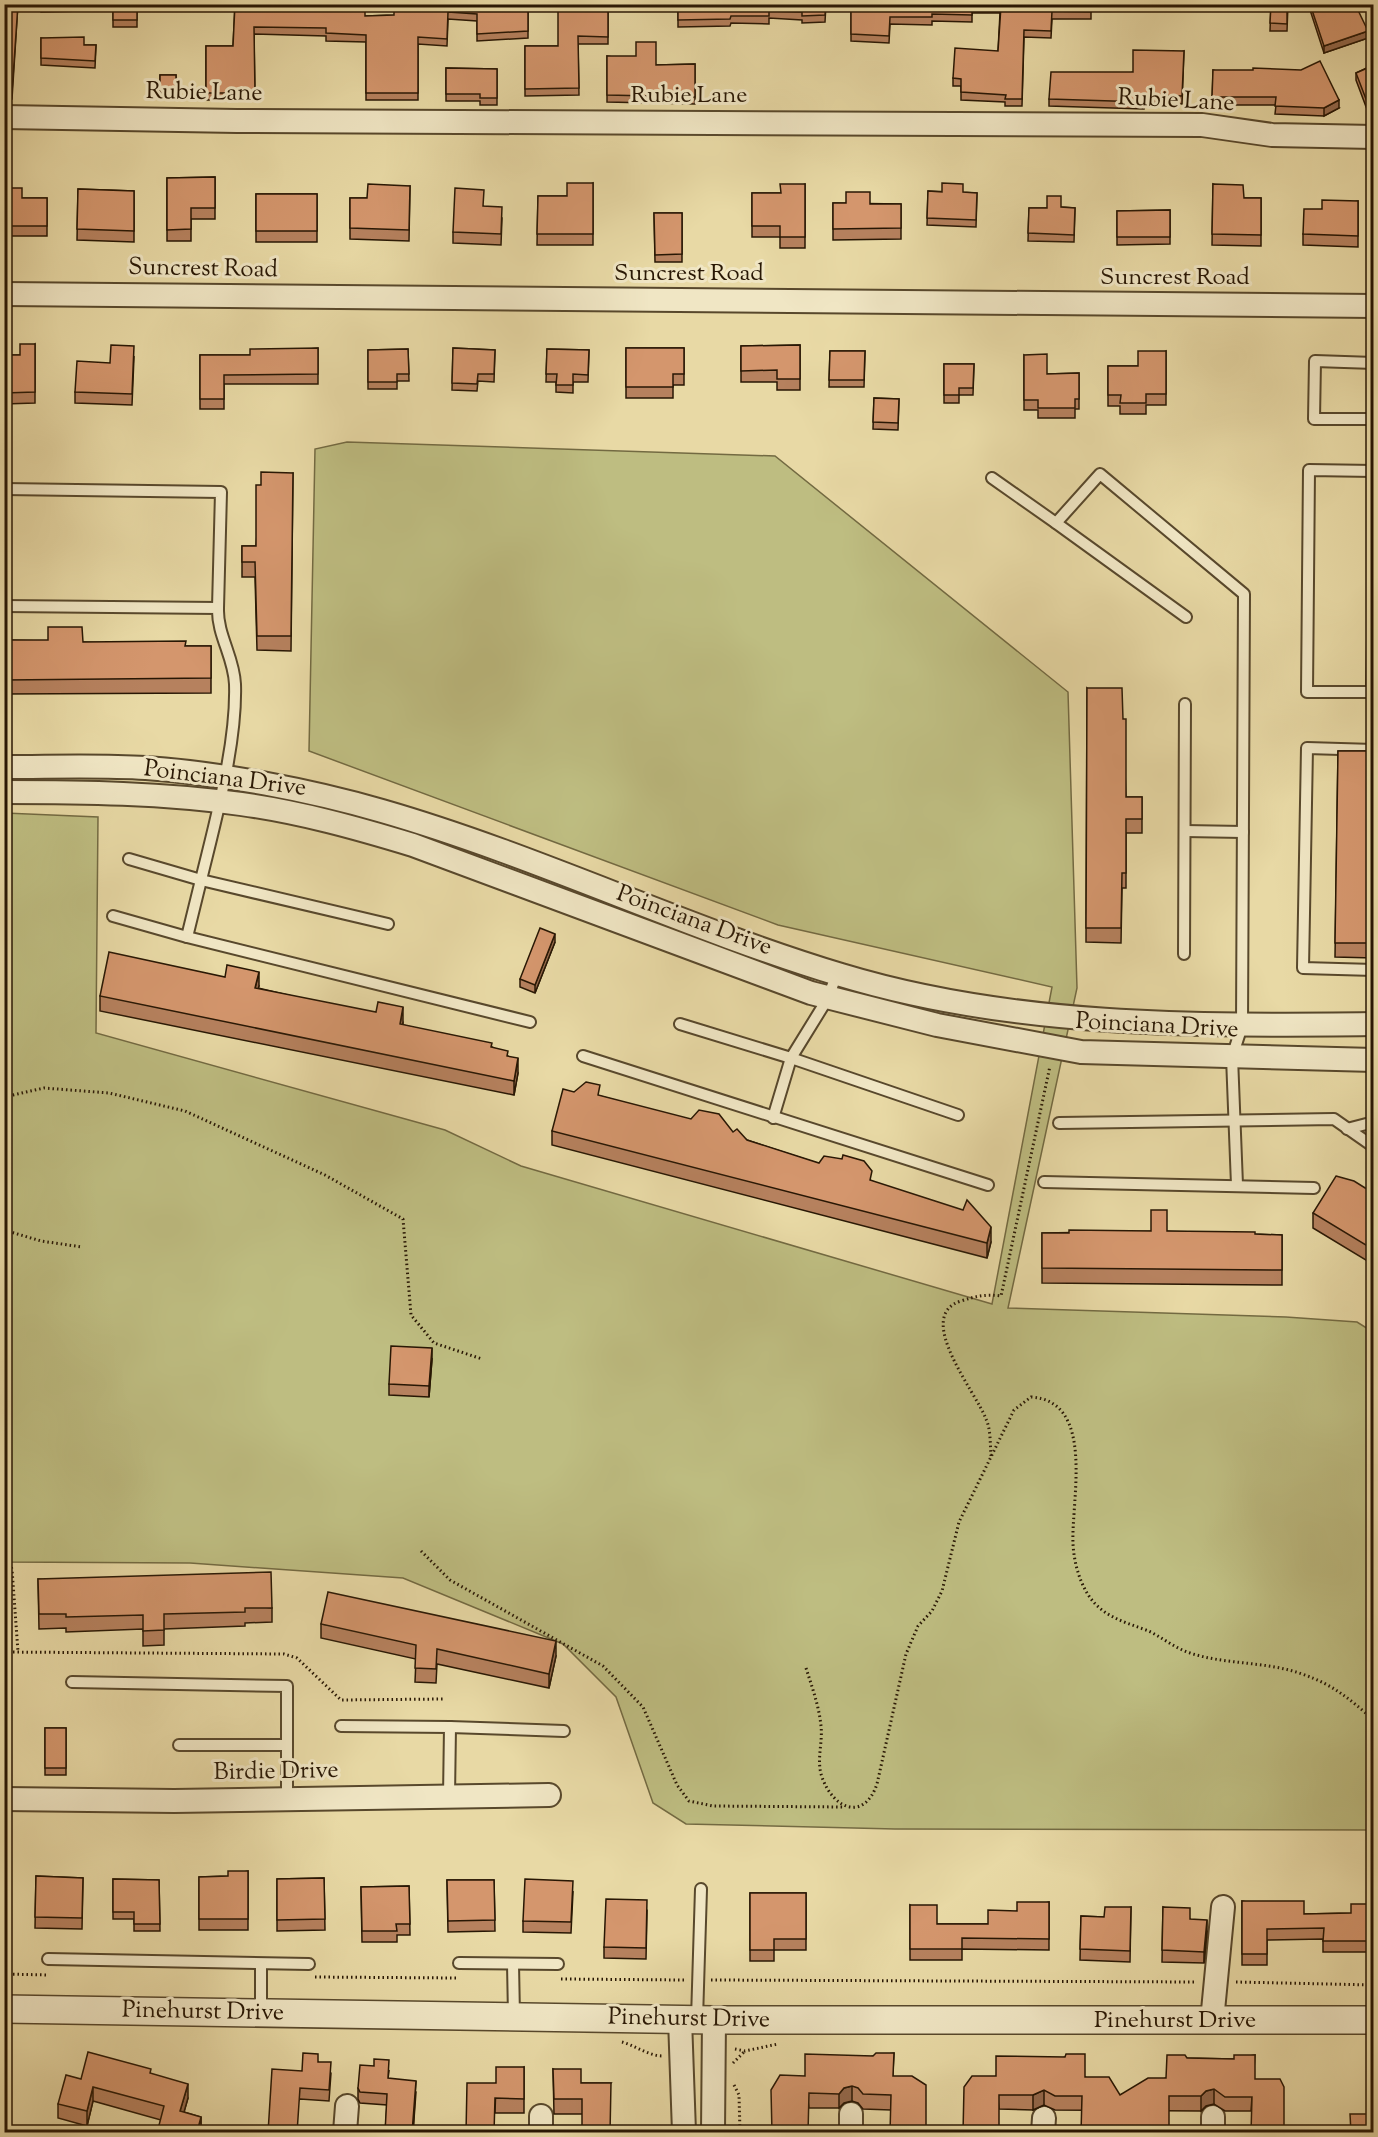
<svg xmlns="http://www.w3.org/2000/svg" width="1378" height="2137" font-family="'Sorts Mill Goudy',serif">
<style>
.green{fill:#bebd81;stroke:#736a42;stroke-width:1.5}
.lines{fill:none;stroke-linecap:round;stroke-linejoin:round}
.service-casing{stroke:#58482c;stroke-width:14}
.minor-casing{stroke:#58482c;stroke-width:26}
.tertiary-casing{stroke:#58482c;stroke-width:30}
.path{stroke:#281704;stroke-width:3;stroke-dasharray:1.5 3;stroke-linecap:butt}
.service{stroke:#f0e6c4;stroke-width:10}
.minor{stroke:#f0e6c4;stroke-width:22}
.tertiary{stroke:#f0e6c4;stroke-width:27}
.wall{fill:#b6815e;stroke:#281704;stroke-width:1.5}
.shaded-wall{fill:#94694c;stroke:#281704;stroke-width:1.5}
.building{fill:#d4966d;stroke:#281704;stroke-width:1.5}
.labels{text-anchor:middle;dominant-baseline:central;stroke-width:6;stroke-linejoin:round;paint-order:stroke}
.street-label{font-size:24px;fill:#281704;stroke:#f0e6c4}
</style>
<rect width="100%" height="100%" fill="#e8d9a5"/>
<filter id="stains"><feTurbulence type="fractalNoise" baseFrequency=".00333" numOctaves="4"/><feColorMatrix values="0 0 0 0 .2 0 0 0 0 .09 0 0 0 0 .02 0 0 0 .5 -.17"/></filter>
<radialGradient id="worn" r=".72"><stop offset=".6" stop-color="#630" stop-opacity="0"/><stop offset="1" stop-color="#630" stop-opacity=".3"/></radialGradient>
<path class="green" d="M347,442L775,456L1068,692L1077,988L1008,1308L1286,1317L1357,1322L1373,1332V1830L895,1829L686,1824L653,1803L616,1697L563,1644L403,1578L190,1563L5,1562V813L98,817L96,1033L445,1130L521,1166L992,1304L1052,987L778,925L309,751L315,449Z"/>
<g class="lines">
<g class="service-casing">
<g id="service">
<path d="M1374,363L1315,361L1314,419H1374"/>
<path d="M1374,471L1309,470L1307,692H1374"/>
<path d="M992,478L1056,523"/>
<path d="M4,489L221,492L218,608"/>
<path d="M4,606L218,608C217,635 234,657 235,684C237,744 215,822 201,880L388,924"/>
<path d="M1186,617L1056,523L1100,474L1244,594L1242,1026L1232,1057L1237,1185"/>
<path d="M1372,692L1374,588"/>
<path d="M1374,750L1307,748L1303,968L1374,970"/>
<path d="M1185,831L1243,832"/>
<path d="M129,859L201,880L187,937L530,1022"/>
<path d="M113,916L187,937"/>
<path d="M1184,954L1185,704"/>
<path d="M680,1024L791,1058L958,1115"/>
<path d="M583,1056L988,1185"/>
<path d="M773,1118L791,1058L828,998L837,973"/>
<path d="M1059,1123L1334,1119L1374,1147"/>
<path d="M1347,1129L1374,1122"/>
<path d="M1044,1182L1314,1188"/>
<path d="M72,1682L287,1686V1799"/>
<path d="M341,1726L450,1727L449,1797"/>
<path d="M450,1727L564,1731"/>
<path d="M179,1745H287"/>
<path d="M48,1959L309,1964"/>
<path d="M459,1963L558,1964"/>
<path d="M261,1964V2013"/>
<path d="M513,1964L514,2016"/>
<path d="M697,2019L701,1889"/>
</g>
</g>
<g class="minor-casing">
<g id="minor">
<path d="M4,117L237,121L1202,125L1272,135L1374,137"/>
<path d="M4,294L1374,306"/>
<path d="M4,767C51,767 99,765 146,768C220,773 310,790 382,811C538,856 685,928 841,975C1012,1027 1196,1026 1374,1024"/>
<path d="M4,792C83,792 163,793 241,804C300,812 357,828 413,845L811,993L937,1025L1081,1052L1374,1060"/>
<path d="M4,1799L174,1801L549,1795"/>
<path d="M680,2019L684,2132"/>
<path d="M1212,2021L1223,1907"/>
<path d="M541,2116V2132"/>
<path d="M1213,2117V2132"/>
<path d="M345,2132L347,2106"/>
<path d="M713,2132L714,2020"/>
<path d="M851,2132V2114"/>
<path d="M1043,2132L1044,2118"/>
</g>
</g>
<g class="tertiary-casing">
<path id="tertiary" d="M4,2009L714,2020H1374"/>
</g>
<g class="path">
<path d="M4,1097L44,1088L109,1093L185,1111L325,1175L403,1219L411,1315L434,1343L482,1359"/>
<path d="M4,1230L41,1241L82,1247"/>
<path d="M991,1456C990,1444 991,1430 986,1419C976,1392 913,1316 961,1301C976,1296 986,1294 1001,1296L1050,1066"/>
<path d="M4,1551L12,1569L18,1652"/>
<path d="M421,1551L450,1580L603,1666L643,1707L677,1785L689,1801L713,1806L845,1807"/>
<path d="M4,1652L284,1654L297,1658L341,1700L443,1699"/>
<path d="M806,1668C812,1687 819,1706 821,1726C823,1743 816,1760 822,1777C833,1809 864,1822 877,1784L906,1654L918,1626L932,1611L942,1591L959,1522L1014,1410L1031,1397C1096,1401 1071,1500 1073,1544C1074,1562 1079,1581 1089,1596C1102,1616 1124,1622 1146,1630C1161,1636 1174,1648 1190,1653C1226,1665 1266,1661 1302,1674C1334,1685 1348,1698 1374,1720"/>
<path d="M4,1974L48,1975"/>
<path d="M315,1977L456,1978"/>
<path d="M561,1979L684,1980"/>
<path d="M711,1980L1197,1982"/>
<path d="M1236,1982L1374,1985"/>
<path d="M622,2042C636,2046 649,2056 663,2056"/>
<path d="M735,2049L745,2051L778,2044"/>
<path d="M733,2063L745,2051"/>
<path d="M734,2085L739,2095L740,2132"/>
</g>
<use href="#service" class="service"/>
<use href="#minor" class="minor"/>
<use href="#tertiary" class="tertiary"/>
</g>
<g class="wall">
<path d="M4,4H18L12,99H4Z"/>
<path d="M40,4H84V11L41,12Z"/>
<rect x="113" y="4" width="24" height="23"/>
<path d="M235,4L336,7L365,16L394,15L528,4V38L477,41V21L448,19L447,46L418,44V100H366V42L326,41V36L254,34L255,100H206V46H233Z"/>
<path d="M608,4V44H578L579,95L525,96V46H558Z"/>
<path d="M678,4H826L825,22L802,23V20L769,18V24L731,23L730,26L678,27Z"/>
<path d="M851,4H1091V19H1052L1051,38L1024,37L1022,106H1005V102L961,100V86H953V78L998,51L1000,13H972V22L932,21V25L890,24L889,43L851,41Z"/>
<path d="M1271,4H1288L1287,31H1270Z"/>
<path d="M1310,4H1355L1368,38L1324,53L1310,10Z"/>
<path d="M41,38L84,45H96L95,68L41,65Z"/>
<path d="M1184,51L1182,104L1144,102V109L1049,106V99L1133,72Z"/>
<path d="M607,56L656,65L695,64V104L607,102Z"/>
<path d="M1374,62V119L1371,120L1356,80V73L1371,66V63Z"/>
<path d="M446,68L497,69V105H480V101H446Z"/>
<path d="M1213,70L1339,108L1324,116L1275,114L1276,105H1212Z"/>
<rect x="160" y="75" width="16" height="22"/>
<path d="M215,177V219H191V241H167V178Z"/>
<path d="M593,183V245H537L538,196H567Z"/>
<path d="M805,184V248H780V237H752V193H781Z"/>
<path d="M1213,184L1244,198H1261V246L1212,245Z"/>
<path d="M410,186L409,241L350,239V198H367Z"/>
<path d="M4,188L22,198H47V236H4Z"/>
<path d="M78,189L134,191V242L77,240Z"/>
<path d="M928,191L977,193L976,227L927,225Z"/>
<rect x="256" y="194" width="61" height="48"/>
<path d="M1358,201V247L1303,245V234L1322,209Z"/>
<path d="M833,203L901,204V239L833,240Z"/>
<path d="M483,206L502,218L501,245L453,243V232Z"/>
<path d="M1061,207L1075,208L1074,242L1028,241L1029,208H1047Z"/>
<path d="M1170,210V244L1117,245V211Z"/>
<path d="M654,213H682V262H655Z"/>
<path d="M35,344V403L4,404V355H20Z"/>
<path d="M800,345V390H777V382H741V346Z"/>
<path d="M318,348V384H224V409H200V355H250Z"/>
<path d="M453,348L495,350L494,382L478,381L477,391L452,390Z"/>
<path d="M626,348H684V385H673V398H626Z"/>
<path d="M408,349L409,381H397V389H368V350Z"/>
<path d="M547,349L589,350L588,382H573V393L556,392V382H546Z"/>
<path d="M830,351H865L864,387H829Z"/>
<path d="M1166,351V405H1146V414H1120V406H1108V366H1138Z"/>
<path d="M1024,355L1047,374L1079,373V409H1075V418H1038V410H1024Z"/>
<path d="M134,357L132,405L75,403V392Z"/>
<path d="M944,364H974L973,395H959V403H944Z"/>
<path d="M874,398L899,399L898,430L873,429Z"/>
<path d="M293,473L291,651L257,650L255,577H242V546H256L261,485Z"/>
<path d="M4,640L83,642L185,646H211V693L4,694Z"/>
<path d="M1087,688L1123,719L1126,797H1142V833H1126V888H1122L1121,943L1086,942Z"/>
<path d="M1338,751H1374V958L1335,957Z"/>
<path d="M555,942L535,993L520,987V979Z"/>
<path d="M225,977L259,986L258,988L403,1022V1025L492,1047L508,1056L518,1073L514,1095L100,1011V996Z"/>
<path d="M574,1092L600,1096L733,1132L747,1140L872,1181L991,1242L987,1258L552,1145V1131Z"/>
<path d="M1370,1195L1374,1197V1265L1313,1228V1213Z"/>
<path d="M1167,1231L1282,1235V1285L1042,1283V1233Z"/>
<path d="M432,1359L429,1397L389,1395V1384Z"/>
<path d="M38,1579L272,1608V1622L245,1623V1626L164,1629V1645L143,1646V1629L66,1632V1628L39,1629Z"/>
<path d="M321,1624L556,1656L549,1688L437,1664L436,1683L415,1682L416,1659L321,1638Z"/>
<rect x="45" y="1728" width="21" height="47"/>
<path d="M248,1871V1930H199V1877L228,1876Z"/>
<path d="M36,1876L83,1878L82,1929L35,1928Z"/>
<path d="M324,1878L325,1930L277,1931V1879Z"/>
<path d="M113,1879L159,1880L160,1931H134V1919H113Z"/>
<path d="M447,1880H494L495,1931L448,1932Z"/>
<path d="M409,1886L410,1935H397V1942H362L361,1887Z"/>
<path d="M573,1892L571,1933L523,1932V1921Z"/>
<path d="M750,1893H806V1950H774V1961H750Z"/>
<rect x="4" y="1899" width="3" height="33"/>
<path d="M1242,1901L1304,1914L1351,1913L1374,1904V1952H1323V1939L1267,1940V1965H1242Z"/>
<path d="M1049,1902V1950L962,1949V1960H910V1905L937,1924H988L1017,1911Z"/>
<path d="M1131,1907L1130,1962L1080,1960L1081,1916L1104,1917Z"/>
<path d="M1163,1907L1190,1919L1207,1931L1204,1963L1162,1962Z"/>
<path d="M647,1911L646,1959L604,1958V1947Z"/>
<path d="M894,2053L891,2110L863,2109L858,2103L852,2101L844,2103L839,2108H809L805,2076L873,2056Z"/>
<path d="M1255,2055L1251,2111H1225L1214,2104L1206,2106L1201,2111L1055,2110L1044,2105L1033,2110L999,2109L996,2076L1065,2057L1085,2077L1120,2095L1166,2078L1187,2058L1234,2059Z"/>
<path d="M318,2062L331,2073L329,2101L300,2099L268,2133L302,2071Z"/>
<path d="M524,2067V2113H495L496,2083Z"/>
<path d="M553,2069L581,2083H611L582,2114H554Z"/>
<path d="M389,2071L388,2079L416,2092L413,2133H385L387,2105L360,2103L358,2099V2088Z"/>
<path d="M151,2074L188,2098L184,2112L201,2117V2133H157L161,2120L93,2101L87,2126L58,2118V2104L81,2079Z"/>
</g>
<g class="shaded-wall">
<path d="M1368,31V38L1324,53V46Z"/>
<path d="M1339,100V108L1324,116V108Z"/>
<path d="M1374,111V119L1371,120V112Z"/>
<path d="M555,934V942L535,993V985Z"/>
<path d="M259,972V986L255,1002V988Z"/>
<path d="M403,1007V1022L400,1039V1024Z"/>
<path d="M518,1058V1073L514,1095V1081Z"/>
<path d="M991,1227V1242L987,1258V1243Z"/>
<path d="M432,1348V1359L429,1397V1386Z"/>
<path d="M556,1641V1656L549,1688V1674Z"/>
<path d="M1207,1920V1931L1204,1963V1952Z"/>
<path d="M416,2081L413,2133H412Z"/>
<path d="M188,2084V2098L180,2126V2111Z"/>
<path d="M852,2086V2101L844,2103L839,2108V2094L844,2088Z"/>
<path d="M93,2087V2101L87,2126V2111Z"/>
<path d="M1214,2089V2104L1206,2106L1201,2111V2096L1206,2091Z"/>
<path d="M1044,2090V2105L1033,2110V2095Z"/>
<path d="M201,2117V2133H197Z"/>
</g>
<g class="building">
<path d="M4,4H18L12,92H4Z"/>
<rect x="113" y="4" width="24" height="16"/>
<path d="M235,4H336V7L365,8V16L394,15V4H528V31L477,34V14L448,12L447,39L418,37V93H366V35L326,33V28L254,27L255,93H206V46H233Z"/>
<path d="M558,4H608V37L578,36L579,88L525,89V46H558Z"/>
<path d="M678,4H826L825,15L802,16V12L769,11V16H731L730,19L678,20Z"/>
<path d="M851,4H1091V12L1052,11L1051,31L1024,30L1022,99H1005L1006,95L961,92V79L953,78L955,48L998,51L1001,6H972V15L932,14V17H890L889,36L851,34Z"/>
<path d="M1271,4H1287V24L1270,23Z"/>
<path d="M1310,4H1355L1368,31L1324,46Z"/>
<path d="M84,37V45H96L95,61L41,58V38Z"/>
<path d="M636,42H656V65L695,64V97L607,95V56H636Z"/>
<path d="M1133,50L1184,51L1182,96L1144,95V102L1049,99L1051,72H1133Z"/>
<path d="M1320,61L1339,100L1324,108L1275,106L1276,97H1212L1213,70H1253V68L1301,70Z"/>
<path d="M1374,62V111L1371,112L1356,73L1372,66L1371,63Z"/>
<path d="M446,68L497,69V98H480V94H446Z"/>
<rect x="160" y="75" width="16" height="18"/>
<path d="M215,177V208H191V229L167,230V178Z"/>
<path d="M567,183H593V234H537L538,196H567Z"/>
<path d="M942,183L963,184V192L977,193L976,220L927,218L928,191L942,192Z"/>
<path d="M368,184L410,186L409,230L350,228V198H367Z"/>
<path d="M780,184H805V237H780V226H752V193H781Z"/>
<path d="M1213,184L1243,185L1244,198H1261V235L1212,234Z"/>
<path d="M4,188H22V198H47V226H4Z"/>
<path d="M455,188L484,190L483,206L502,207L501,234L453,232Z"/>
<path d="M78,189L134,191V231L77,229Z"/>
<path d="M846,192H870V204H901V228L833,229V203H846Z"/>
<rect x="256" y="194" width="61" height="37"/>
<path d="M1047,196H1061V207L1075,208L1074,235L1028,233L1029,208H1047Z"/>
<path d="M1322,200L1358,201V236L1303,234L1304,209H1322Z"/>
<path d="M1170,210V237H1117V211Z"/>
<path d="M654,213H682V254L655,255Z"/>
<path d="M20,344H35V392L4,393V355H20Z"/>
<path d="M111,345L134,346L132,394L75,392L77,361L110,363Z"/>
<path d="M800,345V379H777V370L741,371V346Z"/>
<path d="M318,348V374L224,375V399H200V355H250V349Z"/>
<path d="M453,348L495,350L494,374H478L477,384L452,383Z"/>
<path d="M626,348H684V374H673V387H626Z"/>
<path d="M408,349L409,374H397V382H368V350Z"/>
<path d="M547,349L589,350L588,375L573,374V385H556L557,374H546Z"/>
<path d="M830,351H865L864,380H829Z"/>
<path d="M1138,351H1166V394H1146V403H1120L1121,395H1108V366H1138Z"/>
<path d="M1047,354V374L1079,373V399H1075V408H1038V400H1024V355Z"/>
<path d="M944,364H974L973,388H959V395H944Z"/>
<path d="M874,398L899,399L898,423L873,422Z"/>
<path d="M261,472L293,473L291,636H257L255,562H242V546H256V485H261Z"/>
<path d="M48,627H82L83,642L186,641L185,646H211V678L4,680V640H48Z"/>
<path d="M1087,688H1122L1123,719H1126V797H1142V819H1126V873H1122L1121,928H1086Z"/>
<path d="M1338,751H1374V943H1335Z"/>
<path d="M540,928L555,934L535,985L520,979Z"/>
<path d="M109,952L225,977L227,965L259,972L255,988L376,1012L378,1002L403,1007L400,1024L492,1043L491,1047L508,1051L507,1056L518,1058L514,1081L100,996Z"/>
<path d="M586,1082L600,1085L598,1095L691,1119L699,1110L719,1114L733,1132L737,1129L747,1140L819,1163L824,1156L842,1159L843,1155L864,1161L872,1171L870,1180L963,1210L967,1200L991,1227L987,1243L552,1131L563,1089L574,1092Z"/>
<path d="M1336,1176L1354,1181L1370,1191L1368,1193L1374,1197V1250L1313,1213Z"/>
<path d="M1151,1210H1167V1231L1255,1232V1234L1282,1235V1270L1042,1268V1233H1069V1230L1151,1231Z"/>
<path d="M391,1346L432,1348L429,1386L389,1384Z"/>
<path d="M271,1572L272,1608H245V1612L164,1614V1630L143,1631V1615L66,1617V1614H39L38,1579Z"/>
<path d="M328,1592L556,1641L549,1674L437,1649L436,1669L415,1668L416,1645L321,1624Z"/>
<rect x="45" y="1728" width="21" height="40"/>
<path d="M228,1871H248V1919H199V1877L228,1876Z"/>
<path d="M36,1876L83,1878L82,1918L35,1917Z"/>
<path d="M324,1878L325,1919L277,1920V1879Z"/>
<path d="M113,1879L159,1880L160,1924H134V1912H113Z"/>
<path d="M525,1879L573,1881L571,1922L523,1921Z"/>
<path d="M447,1880H494L495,1920L448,1921Z"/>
<path d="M409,1886L410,1924H396L397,1931H362L361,1887Z"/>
<path d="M750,1893H806V1939H774V1950H750Z"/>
<rect x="4" y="1899" width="3" height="22"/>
<path d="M606,1899L647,1900L646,1948L604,1947Z"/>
<path d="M1242,1901H1304V1914L1351,1913V1904H1374V1941H1323L1324,1928L1267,1929V1954H1242Z"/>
<path d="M1017,1902H1049V1939L962,1938V1949H910V1905H937V1924H988V1910L1017,1911Z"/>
<path d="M1105,1907H1131L1130,1951L1080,1949L1081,1916L1104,1917Z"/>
<path d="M1163,1907L1190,1908V1919L1207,1920L1204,1952L1162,1950Z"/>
<path d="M88,2052L151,2069L150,2073L188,2084L180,2111L201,2117L197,2132L189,2129L188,2133H157L164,2106L93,2087L87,2111L58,2104L66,2075L81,2079Z"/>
<path d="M303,2053L318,2054V2062H331L329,2090L300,2088L297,2133H268L272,2069L302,2071Z"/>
<path d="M876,2053H894L893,2076H912L926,2085V2133H890L891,2095L863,2094L858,2088L852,2086L844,2088L839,2094L809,2093L808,2133H772L771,2090L780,2075L805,2076V2054L873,2056Z"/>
<path d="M1066,2054H1085V2077H1109L1120,2095L1148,2078H1166L1167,2055H1185L1187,2058L1234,2059V2055H1255V2079H1280L1284,2087V2133H1251L1252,2097H1225L1214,2089L1206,2091L1201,2096H1169V2133H1081L1082,2096H1055L1044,2090L1033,2095H999V2133H963L964,2087L972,2076H996V2056L1065,2057Z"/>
<path d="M374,2059L389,2060L388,2078L416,2081L412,2133H385L387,2094L360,2092L358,2088L360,2065L374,2066Z"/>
<path d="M496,2067H524V2099L495,2098L494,2133H466L467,2083H496Z"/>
<path d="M553,2069H581V2083H611L610,2133H582V2099H554Z"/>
<path d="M1350,2114H1374V2133H1351Z"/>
</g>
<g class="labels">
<g class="street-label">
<text transform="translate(204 93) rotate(1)">Rubie Lane</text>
<text x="689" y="96">Rubie Lane</text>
<text transform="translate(1176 101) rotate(3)">Rubie Lane</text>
<text transform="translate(203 269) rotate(1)">Suncrest Road</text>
<text x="689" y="274">Suncrest Road</text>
<text x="1175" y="278">Suncrest Road</text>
<text transform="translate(225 779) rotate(7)">Poinciana Drive</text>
<text transform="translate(694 921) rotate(20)">Poinciana Drive</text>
<text transform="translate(1157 1026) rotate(3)">Poinciana Drive</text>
<text transform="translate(276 1772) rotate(-1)">Birdie Drive</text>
<text transform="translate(203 2012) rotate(1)">Pinehurst Drive</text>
<text transform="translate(689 2019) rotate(1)">Pinehurst Drive</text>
<text x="1175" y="2021">Pinehurst Drive</text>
</g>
</g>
<rect width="1378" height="2137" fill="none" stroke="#e8d9a5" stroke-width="24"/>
<rect x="6" y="6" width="1366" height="2125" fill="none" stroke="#281704" stroke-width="3"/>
<rect x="12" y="12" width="1354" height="2113" fill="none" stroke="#281704" stroke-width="1.5"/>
<rect width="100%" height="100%" filter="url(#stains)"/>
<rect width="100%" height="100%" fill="url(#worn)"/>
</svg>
